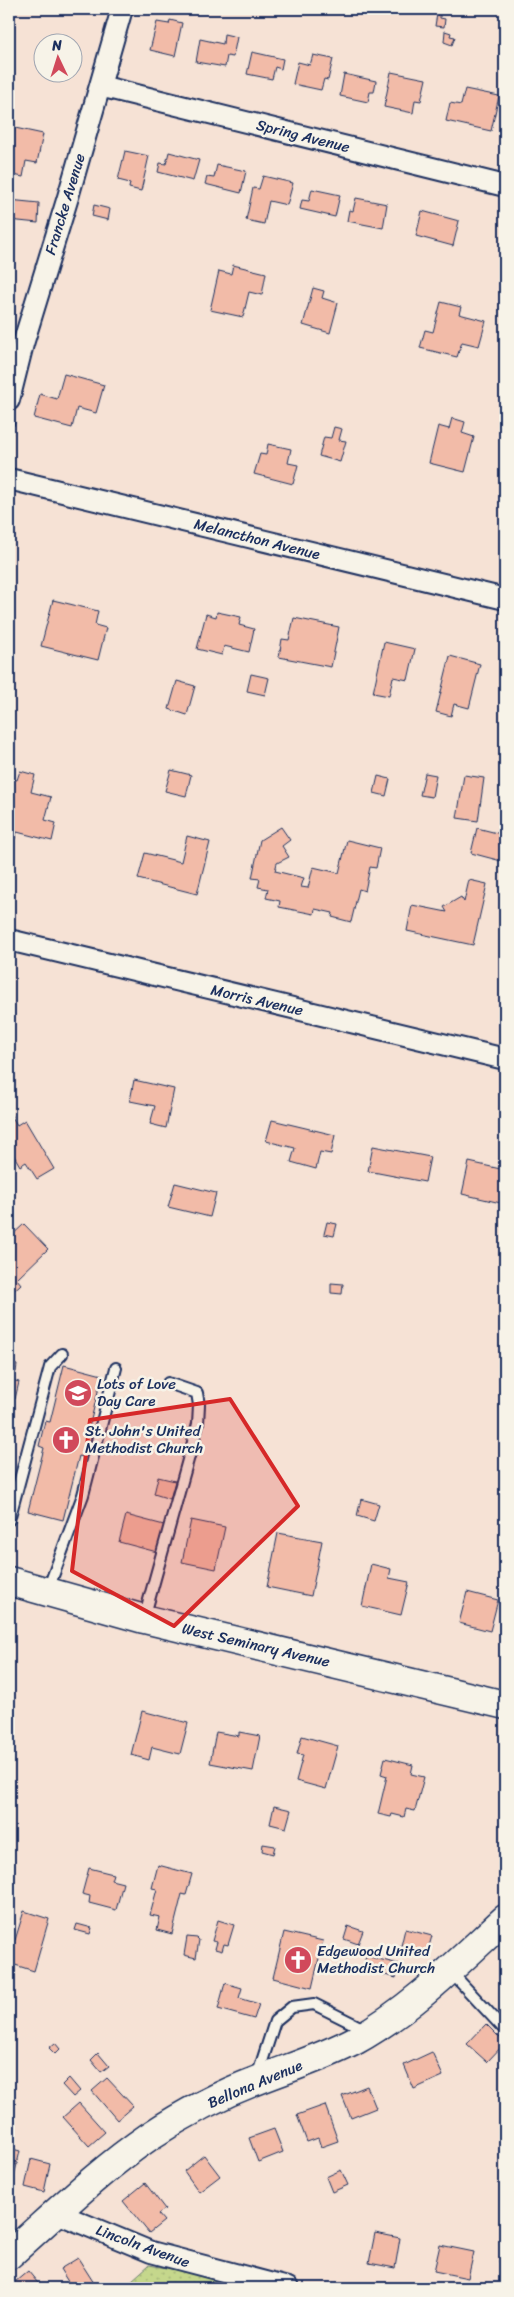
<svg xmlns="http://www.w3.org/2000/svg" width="514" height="2297" font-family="Sriracha,sans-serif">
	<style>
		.grass { fill: url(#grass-dots); stroke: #708375 }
		.building { fill: #f2bba8; stroke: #1b2f5e }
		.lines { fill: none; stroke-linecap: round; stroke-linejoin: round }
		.lane-casing { stroke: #1b2f5e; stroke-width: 14 }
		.street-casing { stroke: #1b2f5e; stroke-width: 24 }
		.secondary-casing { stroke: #1b2f5e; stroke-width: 31 }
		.path { stroke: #1b2f5e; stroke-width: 3; stroke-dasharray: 4 4; stroke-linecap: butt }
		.lane { stroke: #f7f3e8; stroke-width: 10 }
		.street { stroke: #f7f3e8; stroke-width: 20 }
		.secondary { stroke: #f7f3e8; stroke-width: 28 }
		.marked { fill: #d62828; fill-opacity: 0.2; stroke: #d62828; stroke-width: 4; stroke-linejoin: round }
		.labels { text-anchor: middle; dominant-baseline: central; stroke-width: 5; stroke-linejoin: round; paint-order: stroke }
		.street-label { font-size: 15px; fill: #1b2f5e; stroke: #f7f3e8 }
		.poi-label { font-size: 15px; fill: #1b2f5e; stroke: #f7f3e8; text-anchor: start }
	</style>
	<defs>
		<pattern id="grass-dots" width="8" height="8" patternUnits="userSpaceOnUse" patternTransform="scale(1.25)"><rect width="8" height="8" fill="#c5d78c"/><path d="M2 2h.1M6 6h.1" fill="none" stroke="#a9b97b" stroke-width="1.8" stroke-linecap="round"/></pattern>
	</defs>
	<rect width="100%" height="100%" fill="#f6e2d5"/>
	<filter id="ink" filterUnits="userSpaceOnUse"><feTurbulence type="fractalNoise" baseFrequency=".02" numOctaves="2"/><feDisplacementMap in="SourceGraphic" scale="10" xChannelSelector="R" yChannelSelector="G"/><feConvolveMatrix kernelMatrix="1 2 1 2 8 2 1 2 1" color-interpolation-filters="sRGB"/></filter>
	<g filter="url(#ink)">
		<!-- grass -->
		<path class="grass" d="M149 2265 195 2273 255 2288H123Z"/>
		<!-- building -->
		<path class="building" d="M390 9H399L398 15 389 14Z
			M437 14 440 15V18L445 19 444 27 435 26Z
			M170 20 182 23 175 56 150 50 157 22 169 24Z
			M445 31 451 33 450 36 455 37 452 45 444 42Z
			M224 34 237 37 233 57 227 56 225 67 196 62 200 39 223 44Z
			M252 52 283 59 281 69 275 67 272 79 247 74Z
			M313 55 333 59 328 80 324 79 321 90 293 84 298 62 310 65Z
			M391 72 426 79 421 101 415 100 413 113 384 107Z
			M344 74 376 81 374 92H370L368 102 340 96Z
			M465 89 499 96 491 131 446 121 450 103 461 105Z
			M15 128 43 134 37 163 26 161 23 177 9 174V154Z
			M125 151 149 156 141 191 129 188 130 183 118 180Z
			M169 152 199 160 193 181 158 172 160 163 166 164Z
			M217 165 246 171 241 193 205 184 207 177 214 178Z
			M263 176 293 183 287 205 269 201 264 224 246 220 253 188 259 189Z
			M312 189 340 195 335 217 300 209 302 200 309 201Z
			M356 198 387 204 383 228 347 221 349 210 353 211Z
			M9 200 39 203 38 223 9 220Z
			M94 205 110 209 108 220 92 216Z
			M422 211 459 221 453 246 416 236Z
			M233 265 266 273 262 295 249 292 243 317 210 310 219 271 231 274Z
			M313 288 324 291 322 298 338 303 330 333 303 325Z
			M441 302 461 307 459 314 486 321 479 346 462 342 457 357 420 348 425 330 433 332Z
			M64 374 104 385 96 413 77 408 72 428 34 418 40 394 57 399Z
			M452 418 465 422 462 433 474 437 465 472 429 463 438 426 449 429Z
			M334 427 342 429 339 440 346 441 340 462 319 456 324 437 331 438Z
			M268 444 291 449 288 463 298 465 293 484 254 474 260 454 266 455Z
			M53 600 98 611 95 625 106 628 98 660 41 646Z
			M217 612 241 617 239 625 254 629 249 652 224 646 222 655 197 649 206 614 216 617Z
			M294 618 339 627 331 667 279 657 282 639 289 640Z
			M384 642 415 649 408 680 393 677 389 696 373 693Z
			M450 656 480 664 469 708 454 704 451 716 436 712Z
			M251 674 269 678 265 695 247 691Z
			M177 681 195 686 187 715 169 709Z
			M171 770 191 775 186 796 165 791Z
			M20 771 35 775 31 792 51 797 45 820 56 823 52 841 17 832 15 839 9 837V778L17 780Z
			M425 773 436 775 432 797 420 795Z
			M464 775 484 778 478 821 457 818Z
			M378 776 390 779 386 796 374 793Z
			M281 827 290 840 282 846 289 857 277 863 275 871 304 878 301 887 308 888 313 867 339 873 347 840 380 848 376 868 370 867 365 891 359 889 351 922 332 917 333 913 315 909 314 914 279 907 280 901 266 898 268 889 258 887 260 879 252 878 260 840Z
			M477 828 505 835V862L471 853Z
			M187 836 210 842 197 894 138 879 145 853 181 862Z
			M469 880 487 884 473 945 407 931 412 905 447 912 444 907 461 897 464 902Z
			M134 1080 174 1089 166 1128 150 1124 155 1106 130 1101Z
			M9 1112 17 1125 25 1120 54 1169 37 1179 26 1162 20 1166 13 1154 9 1156Z
			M272 1120 335 1135 331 1154 320 1152 316 1169 291 1162 295 1148 266 1141Z
			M373 1146 430 1157 425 1182 368 1171Z
			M469 1162 505 1170V1204L462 1194Z
			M175 1183 216 1193 210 1217 168 1207Z
			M327 1222 337 1224 334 1236 324 1234Z
			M24 1224 48 1249 17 1279 21 1284 9 1295V1238Z
			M331 1283 343 1284 342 1294 331 1293Z
			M9 1363 17 1365 16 1372 9 1371Z
			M64 1365 102 1375 88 1432 93 1434 87 1458 79 1456 63 1520 28 1511 44 1448 39 1446 45 1421 50 1422Z
			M9 1372 14 1374 12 1380 19 1382 15 1399 9 1397Z
			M158 1477 175 1481 170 1499 154 1494Z
			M361 1499 379 1504 374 1521 357 1516Z
			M126 1515 164 1525 157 1552 119 1542Z
			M191 1520 225 1527 216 1569 182 1562Z
			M278 1533 322 1541 311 1596 267 1587Z
			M371 1564 391 1569 389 1578 409 1582 401 1615 362 1606Z
			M467 1592 498 1600 490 1631 459 1623Z
			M142 1711 188 1723 180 1754 152 1747 149 1760 131 1755Z
			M216 1732 239 1736V1732L260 1736 253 1771 210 1763Z
			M302 1736 338 1746 326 1789 296 1781 303 1755 297 1754Z
			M385 1758 413 1765 411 1774 424 1777 415 1811 406 1809 404 1817 392 1814 391 1817 378 1814 387 1776 381 1774Z
			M274 1806 291 1810 286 1828 270 1824Z
			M263 1844 275 1846 273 1854 262 1851Z
			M158 1865 192 1874 186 1895 182 1894 172 1934 157 1930 160 1917 150 1915 157 1889 152 1888Z
			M89 1868 113 1874 111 1880 123 1883 116 1910 89 1903 90 1896 82 1894Z
			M24 1911 49 1919 34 1971 9 1963V1938L15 1940Z
			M218 1920 234 1925 228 1945 224 1944 222 1951 215 1949 217 1942 212 1941Z
			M77 1924 92 1928 90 1934 75 1930Z
			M348 1926 363 1931 358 1944 344 1939Z
			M405 1929 432 1936 427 1953 401 1946Z
			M284 1932 323 1941 312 1988 273 1978Z
			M187 1937 197 1938 199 1940 196 1958 184 1955Z
			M366 1956 399 1964 396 1978 363 1969Z
			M225 1983 242 1988 239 1998 259 2004 254 2019 218 2009Z
			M486 2024 505 2043 487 2062 467 2044Z
			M55 2043 60 2049 55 2054 49 2048Z
			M432 2052 443 2076 414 2089 404 2065Z
			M98 2053 109 2066 101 2072 91 2060Z
			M69 2078 80 2091 73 2097 62 2085Z
			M107 2078 133 2106 117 2120 92 2091Z
			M367 2086 376 2108 351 2118 342 2096Z
			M79 2103 105 2132 89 2146 63 2117Z
			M325 2105 338 2141 321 2147 318 2138 307 2142 297 2115Z
			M274 2129 283 2152 258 2162 249 2138Z
			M9 2148 20 2151 12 2185 9 2184Z
			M204 2155 220 2176 199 2192 184 2171Z
			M31 2159 50 2164 44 2192 25 2187Z
			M341 2170 348 2185 332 2192 326 2177Z
			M145 2183 165 2209 158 2214 164 2221 149 2233 123 2201Z
			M375 2233 400 2238 395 2268 369 2263Z
			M504 2238H505V2263L499 2262Z
			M440 2245 474 2252 468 2278 434 2271Z
			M78 2258 94 2283 86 2288H72L60 2269Z
			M28 2271 42 2288H9V2287Z"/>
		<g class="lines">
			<defs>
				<path id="lane" d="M9 1520 50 1367 62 1354
					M47 1592 83 1495 116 1368
					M144 1618 198 1424 199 1405 197 1393 168 1383
					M450 1971 505 2030
					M257 2077 275 2021 292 2007 314 2004 366 2030"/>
				<path id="street" d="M100 86 505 186
					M9 400 23 344 68 197 122 9
					M9 479 505 599
					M9 940 505 1059
					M57 2213 151 2252 288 2288"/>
				<path id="secondary" d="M9 1581 144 1619 505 1705
					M9 2255C55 2214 100 2170 150 2136 183 2114 221 2094 258 2080 291 2067 324 2057 356 2040 412 2009 458 1962 505 1919"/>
			</defs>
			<!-- lane casing -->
			<use href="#lane" class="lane-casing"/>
			<!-- street casing -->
			<use href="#street" class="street-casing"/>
			<!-- secondary casing -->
			<use href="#secondary" class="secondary-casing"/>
			<!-- path -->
			<path class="path" d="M9 441 15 418"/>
			<!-- lane -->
			<use href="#lane" class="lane"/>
			<!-- street -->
			<use href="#street" class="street"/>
			<!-- secondary -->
			<use href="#secondary" class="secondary"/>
		</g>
	</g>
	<!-- marked area -->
	<path class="marked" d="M230 1399 298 1506 174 1626 72 1571 90 1420Z"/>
	<!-- icons -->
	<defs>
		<symbol id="school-disc" viewBox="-11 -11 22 22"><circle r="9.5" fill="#d1495b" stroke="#f7f3e8"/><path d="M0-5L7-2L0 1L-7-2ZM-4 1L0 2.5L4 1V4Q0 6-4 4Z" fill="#fff"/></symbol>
		<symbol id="church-disc" viewBox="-11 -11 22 22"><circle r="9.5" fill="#d1495b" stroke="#f7f3e8"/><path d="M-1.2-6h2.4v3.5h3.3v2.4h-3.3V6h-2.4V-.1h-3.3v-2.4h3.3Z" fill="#fff"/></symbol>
	</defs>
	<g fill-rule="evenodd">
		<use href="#school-disc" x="62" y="1377" width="32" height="32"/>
		<use href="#church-disc" x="50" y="1424" width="32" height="32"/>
		<use href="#church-disc" x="282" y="1944" width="32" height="32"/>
	</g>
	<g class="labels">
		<!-- street labels -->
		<g class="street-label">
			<text transform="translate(303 136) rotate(14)">Spring Avenue</text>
			<text transform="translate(65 204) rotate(-73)">Francke Avenue</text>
			<text transform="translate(257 539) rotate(14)">Melancthon Avenue</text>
			<text transform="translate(257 1000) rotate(13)">Morris Avenue</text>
			<text transform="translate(256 1645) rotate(13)">West Seminary Avenue</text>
			<text transform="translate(255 2084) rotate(-23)">Bellona Avenue</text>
			<text transform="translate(143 2246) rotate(20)">Lincoln Avenue</text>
		</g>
		<!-- poi labels -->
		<g class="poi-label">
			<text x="97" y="1384">Lots of Love<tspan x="97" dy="17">Day Care</tspan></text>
			<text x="85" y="1431">St. John's United<tspan x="85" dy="17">Methodist Church</tspan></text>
			<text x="317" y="1951">Edgewood United<tspan x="317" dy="17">Methodist Church</tspan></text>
		</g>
	</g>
	<!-- margin -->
	<rect width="514" height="2297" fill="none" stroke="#f7f3e8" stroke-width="30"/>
	<rect x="15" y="15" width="484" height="2267" fill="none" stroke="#1b2f5e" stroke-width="2" filter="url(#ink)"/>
	<!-- north arrow -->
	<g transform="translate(58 58) rotate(356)"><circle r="24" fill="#f7f3e8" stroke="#9fa5b1"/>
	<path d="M0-4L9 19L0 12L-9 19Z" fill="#d1495b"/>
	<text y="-8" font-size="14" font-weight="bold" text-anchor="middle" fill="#1b2f5e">N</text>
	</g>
</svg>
